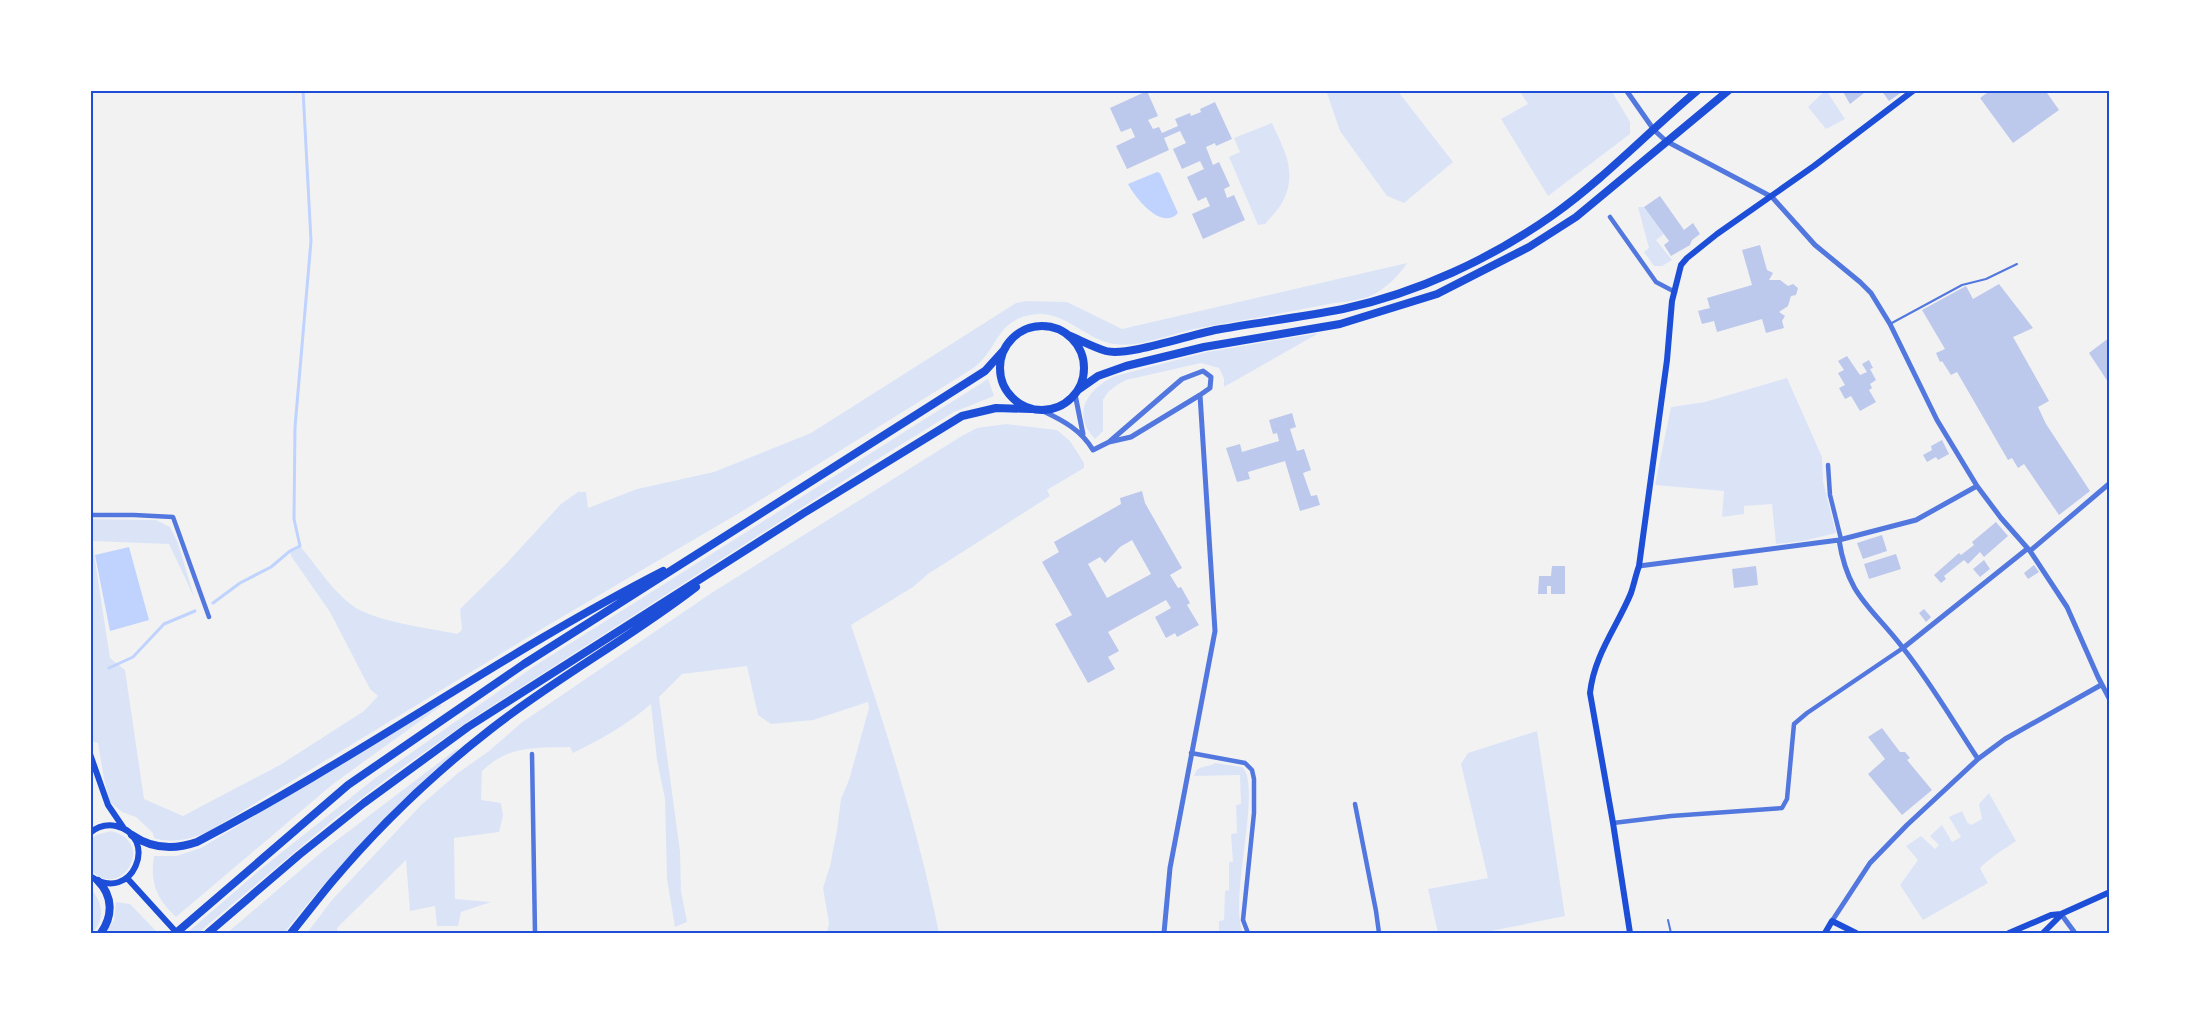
<svg xmlns="http://www.w3.org/2000/svg" width="2200" height="1023" font-family="'Public Sans',sans-serif">
	<style>
		.green { fill: #dbe4f7 }
		.water { fill: #bfd3fe }
		.lines { fill: none; stroke-linecap: round; stroke-linejoin: round }
		.stream { stroke: #bfd3fe; stroke-width: 3 }
		.building { fill: #bdc9ec; fill-rule: evenodd }
		.service { stroke: #5277de; stroke-width: 2 }
		.minor { stroke: #5277de; stroke-width: 4.5 }
		.tertiary { stroke: #5277de; stroke-width: 5 }
		.secondary { stroke: #1d4ed8; stroke-width: 6 }
		.trunk { stroke: #1d4ed8; stroke-width: 8 }
		.neatline { fill: none; stroke: #1d4ed8; stroke-width: 2 }
	</style>
	<rect width="100%" height="100%" fill="#f2f2f2"/>
	<!-- green -->
	<path class="green" d="M1326 90H1397L1453 162 1404 203 1387 196 1340 131Z
		M1519 90H1611L1630 122V134L1548 196 1501 119 1528 104Z
		M1826 90 1845 119 1826 129 1808 107Z
		M1272 123C1284 150 1298 172 1283 201 1279 209 1271 217 1265 224L1258 225 1229 157 1240 152 1234 138Z
		M1638 207H1644L1664 234 1656 240 1672 260 1662 266H1654L1644 252 1649 248Z
		M1407 263C1399 276 1384 290 1370 296 1358 301 1342 302 1329 304 1286 313 1242 320 1199 328 1171 333 1142 348 1114 344 1083 339 1064 308 1030 315 995 322 998 351 972 369L741 512 550 624 208 832C190 839 172 844 154 838L153 833 136 817 122 812 110 802 104 779 98 743 90 741V519L156 520 170 527 178 543 194 597 169 544 92 541 110 658 125 670 144 799 183 816 280 765 364 711 378 696 370 689 330 612 291 556 290 551 300 546C317 566 332 591 353 606 376 622 429 628 457 634L462 630 460 609 506 564 561 504 578 492H586L588 508 637 489 714 472 811 433 1016 303 1026 301 1067 302 1122 329Z
		M1319 333 1224 387V378L1219 368 1201 363 1126 380 1117 385 1108 392 1103 400V431L1095 439C1070 413 1089 388 1115 376L1207 352Z
		M1787 378 1822 457 1823 481 1836 533 1803 541 1776 544 1772 504 1744 506V514L1722 517 1724 491 1655 485 1671 407 1705 402Z
		M988 379 994 396 954 412 881 457 473 718 393 774 334 819 198 933 188 932 262 868 374 779 536 665Z
		M1006 424 1057 430 1070 441 1084 463V468L1047 490 1050 496 928 574 913 587 851 625C885 726 918 828 939 933H827L829 923 823 888 830 866 837 830 841 799 849 780 869 708 868 702 813 720 771 724 758 715 747 666 682 674 659 697 680 851 681 891 687 922 675 927 667 879 665 799 657 760 651 704C627 725 601 739 573 753L570 747C535 748 509 745 482 771L481 800 501 803 503 816 499 832 454 838 455 899 491 902 461 912 458 926H437L435 906 410 911 406 860 337 928 338 933H307L332 900 421 805 458 773 489 751 521 723 710 594 960 437 977 428Z
		M440 703 441 706 333 784 176 917C156 898 150 883 154 856H176L201 848Z
		M1537 731 1565 916 1481 933H1438L1428 889 1488 878 1461 764 1468 753Z
		M458 748 457 752C394 806 336 867 284 933H227L324 850Z
		M1215 763 1242 767C1263 786 1228 899 1243 933H1219V921L1224 920 1225 891 1229 890V862H1233L1231 834 1237 833 1236 805 1241 804 1240 775 1194 776C1198 763 1207 769 1215 763Z
		M1989 793 2016 841C2003 850 1991 857 1980 868L1988 883 1923 920 1900 885 1918 860 1906 846 1921 836 1935 849 1939 845 1930 836 1942 825 1952 842 1961 837 1949 817 1962 811 1967 822 1971 825 1982 819 1979 804Z
		M111 831C158 842 120 903 90 869V841L96 835Z
		M90 888C103 902 106 919 92 933H90Z
		M116 902 130 904 158 933H105L114 920Z"/>
	<!-- water -->
	<path class="water" d="M1157 172 1160 173 1178 213C1162 231 1136 199 1128 184Z
		M129 547 149 620 110 631 95 555Z"/>
	<g class="lines">
		<!-- stream -->
		<path class="stream" d="M213 603 240 583 271 567 290 551 300 546 294 519 295 427 311 241 303 90
			M109 668 133 657 164 624 195 611"/>
	</g>
	<!-- building -->
	<path class="building" d="M1842 90H1868L1850 104Z
		M1881 90H1905L1889 101Z
		M1991 90H2045L2059 110 2013 143 1980 98Z
		M1147 91 1158 116 1148 120 1153 129 1159 127 1162 133 1178 126 1175 119 1190 113 1191 116 1201 112 1200 109 1215 102 1232 139 1216 146 1215 143 1206 147 1213 165 1219 162 1230 186 1224 189 1227 198 1234 195 1245 220 1203 239 1192 214 1210 206 1206 197 1198 201 1187 177 1204 169 1200 161 1182 169 1173 149 1186 143 1180 131 1164 138 1169 150 1127 169 1116 146 1135 137 1131 128 1121 132 1110 108Z
		M1660 196 1684 230 1693 223 1700 234 1692 240 1690 245 1671 256 1664 245 1669 241 1644 207Z
		M1760 245 1767 270 1773 273 1769 280H1780L1788 286 1793 284 1798 288 1796 295 1791 296 1788 306 1779 312 1785 316 1782 321 1784 328 1766 333 1762 319 1717 332 1714 321 1702 324 1698 311 1710 308 1707 298 1752 285 1742 250Z
		M1999 284 2033 328 2013 337 2049 401 2038 407 2046 424 2090 491 2059 515 2024 464 2018 468 2012 458 2008 460 1957 372 1951 375 1942 361 1940 362 1936 353 1945 349 1922 310 1966 286 1973 299Z
		M2110 337V385L2089 353Z
		M1847 356 1860 375 1867 372 1862 364 1869 360 1873 368 1870 369 1876 380 1870 384 1872 388 1869 390 1876 402 1860 411 1851 396 1845 399 1839 388 1845 385 1838 373 1844 370 1838 361Z
		M1292 413 1296 427 1290 429 1297 451 1304 449 1311 470 1303 473 1311 496 1317 495 1320 505 1300 511 1285 461 1248 472 1250 479 1237 482 1226 448 1240 444 1242 452 1279 441 1277 433 1273 434 1269 420Z
		M1942 440 1949 454 1938 460 1936 457 1927 462 1923 455 1932 450 1931 446Z
		M1142 491 1145 503 1182 568 1170 575 1178 588 1181 587 1190 603 1187 605 1199 625 1177 637 1175 633 1166 638 1155 617 1171 608 1166 600 1108 632 1119 651 1108 657 1115 669 1088 683 1055 624 1072 615 1042 562 1059 552 1054 542 1121 504 1120 498ZM1132 540 1151 574 1107 598 1088 564 1100 557 1105 563 1120 547Z
		M1996 522 2008 536 1984 557 1980 552 1968 564 1964 560 1944 576 1946 579 1941 583 1934 575 1959 553 1961 555 1974 545 1972 542Z
		M1882 535 1887 551 1863 559 1857 543Z
		M1896 554 1901 569 1869 579 1864 564Z
		M1984 560 1990 569 1980 577 1973 569Z
		M2034 565 2039 572 2028 579 2024 573Z
		M1552 566H1565V594H1551V586H1547V594H1538L1539 576H1551Z
		M1756 566 1758 585 1734 588 1732 569Z
		M1924 609 1931 617 1926 622 1919 613Z
		M1882 728 1900 752H1905L1910 758 1907 760 1932 790 1902 815 1868 774 1885 759 1868 737Z"/>
	<g class="lines">
		<!-- service -->
		<path class="service" d="M1890 324 1962 285 1986 279 2017 264
			M1668 920 1671 933"/>
		<!-- minor -->
		<path class="minor" d="M1610 217 1656 282 1675 292
			M1828 465 1830 495 1841 539
			M90 515H134L173 517 209 617
			M1191 753 1245 763 1252 770 1254 779V813L1243 920 1248 933
			M532 754 535 933
			M1355 804 1376 911 1379 933
			M1613 823 1671 816 1782 808 1787 799 1794 724 1807 713 1903 648"/>
		<!-- tertiary -->
		<path class="tertiary" d="M1626 90 1654 130 1666 141 1772 197 1815 245 1860 282 1871 293 1890 324 1937 420 1977 486 2001 518 2030 551 2067 607 2098 677 2110 700
			M1075 394 1083 434
			M1043 411C1064 421 1081 430 1093 450L1109 442 1131 437 1200 395
			M1109 442 1175 385 1182 379 1203 371 1211 377 1210 388 1200 395 1215 631 1170 868 1164 933
			M1839 540C1848 597 1871 606 1903 648 1931 683 1954 723 1978 759
			M2030 551 2110 483
			M1639 566 1839 540 1916 520 1977 486
			M1903 648 2027 549
			M2061 914 2075 933
			M1832 921 1870 863 1907 825 1978 759 2005 739 2101 685"/>
		<!-- secondary -->
		<path class="secondary" d="M90 754 108 805 123 827
			M90 833C97 827 106 824 116 826 160 836 133 906 90 876
			M127 878 177 933
			M1630 933 1613 823 1590 693C1594 655 1617 627 1631 593 1634 584 1636 574 1639 566L1667 360 1672 301 1681 265 1687 258 1717 234 1814 166 1914 90
			M1825 933 1832 921 1856 933
			M2009 933 2051 915 2061 914 2110 892
			M2043 933 2061 915"/>
		<!-- trunk -->
		<path class="trunk" d="M1000 368a42 42 0 1 1 84 0a42 42 0 1 1-84 0Z
			M1068 335C1080 340 1093 347 1106 351 1128 357 1194 333 1221 329 1262 322 1302 317 1343 309 1417 293 1491 259 1553 215 1605 178 1649 131 1698 90
			M1078 390 1098 376 1126 366 1204 347 1340 324 1437 294 1529 247 1576 217 1729 90
			M132 835C152 849 174 850 197 842 356 759 503 653 663 571
			M98 881C113 896 113 916 101 933
			M176 933 348 785 524 664 985 371 1004 350
			M208 933 299 855 364 803 468 727 804 513 962 416 996 408 1031 409
			M291 933C304 917 317 900 331 883 378 827 432 775 491 729 556 678 630 638 696 587"/>
	</g>
	<!-- border -->
	<rect width="2200" height="1023" fill="none" stroke="#ffffff" stroke-width="183"/>
	<rect x="92" y="92" width="2016" height="840" class="neatline"/>
</svg>
